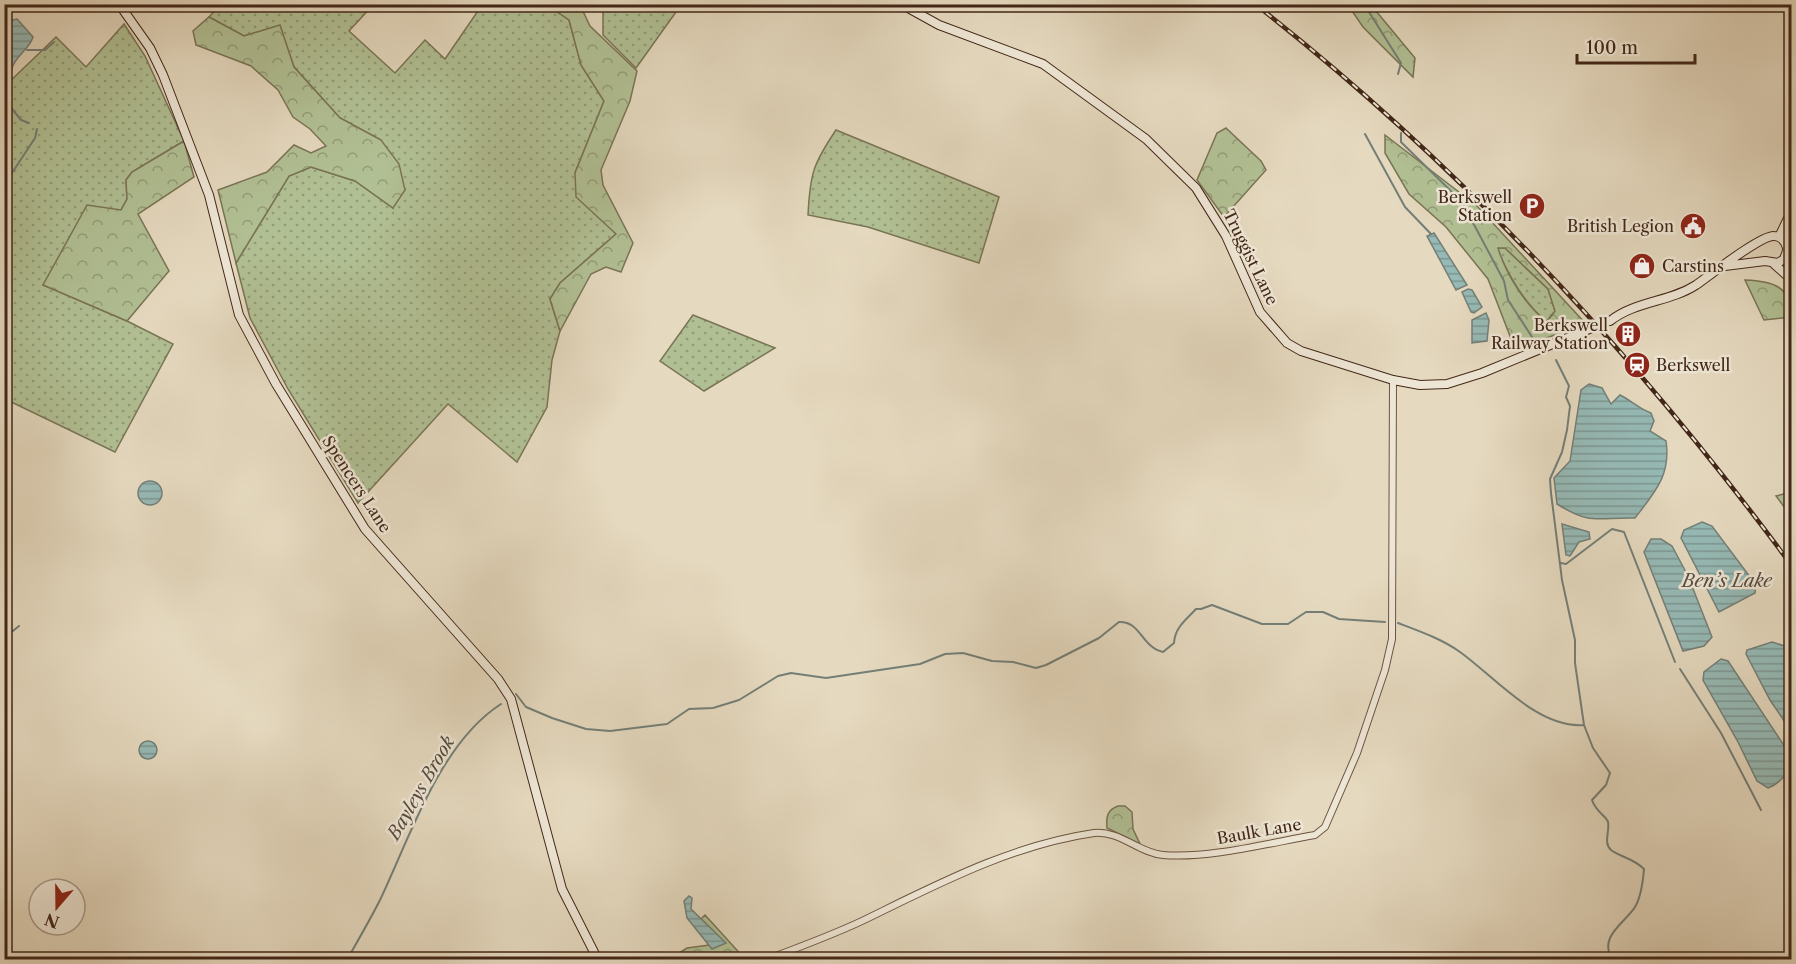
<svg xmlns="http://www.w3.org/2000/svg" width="1796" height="964" font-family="'Libre Caslon Text',serif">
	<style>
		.grass { fill: url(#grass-dots); stroke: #7a7456; stroke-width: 1.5 }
		.forest { fill: url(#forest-crowns); stroke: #7a7456; stroke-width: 1.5; fill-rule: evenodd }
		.water { fill: url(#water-rules); stroke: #747f77; stroke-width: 1.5 }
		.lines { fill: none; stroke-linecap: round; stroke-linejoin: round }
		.stream { stroke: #747f77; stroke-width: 2 }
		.secondary-tunnel { stroke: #c4b59e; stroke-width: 8; stroke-dasharray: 8 4; stroke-linecap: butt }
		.street-casing { stroke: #6b5442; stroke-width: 8 }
		.secondary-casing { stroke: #422718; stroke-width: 10 }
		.street { stroke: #eee6d5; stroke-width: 6 }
		.secondary { stroke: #eee6d5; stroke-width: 8 }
		.rail-casing { stroke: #422718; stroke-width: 4.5 }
		.rail { stroke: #eee6d5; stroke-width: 2; stroke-dasharray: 7; stroke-linecap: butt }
		.labels { text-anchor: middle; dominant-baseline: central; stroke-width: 5; stroke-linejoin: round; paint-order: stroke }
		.poi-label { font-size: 16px; fill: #422718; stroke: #eee6d5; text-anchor: end }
		.street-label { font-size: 16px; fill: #422718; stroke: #eee6d5 }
		.water-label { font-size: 18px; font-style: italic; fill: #574c40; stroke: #eee6d5 }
	</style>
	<defs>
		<pattern id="grass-dots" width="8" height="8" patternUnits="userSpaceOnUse" patternTransform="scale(1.5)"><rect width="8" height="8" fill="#b1c094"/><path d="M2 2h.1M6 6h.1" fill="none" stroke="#929c78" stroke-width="1.8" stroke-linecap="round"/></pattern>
		<pattern id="forest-crowns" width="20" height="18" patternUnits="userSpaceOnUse" patternTransform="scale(1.5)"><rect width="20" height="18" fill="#b1c094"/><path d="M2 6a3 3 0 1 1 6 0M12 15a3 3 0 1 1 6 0" fill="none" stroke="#929c78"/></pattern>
		<pattern id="water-rules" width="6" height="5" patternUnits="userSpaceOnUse" patternTransform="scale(1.5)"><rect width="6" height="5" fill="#96bab6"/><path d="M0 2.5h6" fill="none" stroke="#7c9793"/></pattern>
	</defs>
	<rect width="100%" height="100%" fill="#e5d9bf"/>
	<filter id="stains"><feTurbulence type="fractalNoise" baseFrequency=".00333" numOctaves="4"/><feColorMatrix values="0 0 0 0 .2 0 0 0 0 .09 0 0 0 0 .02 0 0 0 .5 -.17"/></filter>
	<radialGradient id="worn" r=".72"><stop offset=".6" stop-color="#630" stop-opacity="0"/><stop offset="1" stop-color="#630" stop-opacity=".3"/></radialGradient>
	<!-- grass -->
	<path class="grass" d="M603 4 681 5 636 68 603 35Z
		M220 5H373L349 31 395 73 425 40 445 59 482 5H547L569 20 581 65 604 101 575 173 616 234 560 283 550 299 560 331 552 360 547 407 517 462 448 404 358 503 288 389 250 318 236 263 289 176 311 167 355 181 393 208 381 140 340 118 294 67 279 26 244 36 209 17Z
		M124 24 145 56 184 141 132 172 126 180 127 199 121 210 43 285 127 321 173 344 115 452 5 399 4 87 56 37 86 67Z
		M836 130 999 197 979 263 868 227 808 215C810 174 813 164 836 130Z
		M1497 248H1505L1548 289 1555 311 1546 322C1524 302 1508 275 1497 248Z
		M693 315 775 348 704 391 660 361Z"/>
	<!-- forest -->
	<path class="forest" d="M547 5H580L590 26 637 71 630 101 601 170 603 185 633 243 621 272 606 267 591 274 560 331 550 299 560 283 616 234 576 197 575 173 604 101 581 65 569 20Z
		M1348 5H1371L1415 58 1413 77 1363 27Z
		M209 17 244 36 280 25 294 67 340 118 381 140 399 164 405 190 393 208 355 181 311 167 289 176 236 263 218 190 267 172 294 145 311 153 326 146 310 129 293 117 278 90 251 66 196 45 193 31Z
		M1226 128 1261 161 1266 170 1224 217 1197 180 1217 133Z
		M1385 135 1477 206 1586 324 1515 349 1488 279 1446 227 1409 194 1385 153ZM1498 248H1505L1548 289 1555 311 1547 322C1525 305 1506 274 1498 248Z
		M184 141 194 177 138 214 169 271 127 321 43 285 87 205 121 210 127 199 126 180 132 172Z
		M1745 280C1772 281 1792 286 1791 317L1764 320Z
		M1791 492H1792L1791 516 1776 496Z
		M1118 806H1125L1132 812 1133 829 1140 844 1107 828C1106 817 1107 810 1118 806Z
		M705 915 745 959 668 960 687 948 725 943 701 919Z"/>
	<!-- water -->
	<path class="water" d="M17 19 33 37C29 50 16 55 12 68L5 73V29L8 21Z
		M1434 233 1467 285 1456 290 1427 236Z
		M1468 289 1472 290 1482 307 1474 313 1471 312 1462 292Z
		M1486 313 1489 320 1487 341 1472 343V320Z
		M1589 384 1602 388 1611 404 1620 395C1632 401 1639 409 1651 413L1654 421 1650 431 1666 441C1671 475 1655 492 1635 518 1598 517 1592 526 1557 504L1554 478 1570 461 1581 390Z
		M138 493a12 12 0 1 1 24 0a12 12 0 1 1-24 0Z
		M1702 522 1712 526 1756 585 1755 593 1719 612 1681 538 1684 530Z
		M1562 524 1589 532 1590 539 1579 542 1570 556 1566 555Z
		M1651 539H1661L1672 546 1688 576 1712 637 1704 646 1683 651 1644 552Z
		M1772 642 1791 648V731L1770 700 1746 654 1747 650Z
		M1721 659 1728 661 1791 756C1792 770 1781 783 1768 788L1757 781 1738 742 1703 680 1704 672Z
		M139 750a9 9 0 1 1 18 0a9 9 0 1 1-18 0Z
		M689 896 692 898 691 909 726 943 712 949 687 918 684 901Z"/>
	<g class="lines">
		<!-- stream -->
		<path class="stream" d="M1364 4 1401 63 1398 74
			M27 50H45L54 42
			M4 99 21 120 29 123
			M1401 133V142L1462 202 1504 281 1508 300 1534 340
			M1365 134 1405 207 1431 234
			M4 185 35 138 37 129
			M1556 360 1569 386 1566 397 1570 406 1567 430 1562 452 1550 479 1551 493 1562 580 1575 640V663L1584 725 1593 748 1610 773 1606 785 1592 800C1596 812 1607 817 1608 822 1610 831 1603 843 1611 850 1620 857 1633 858 1644 869 1643 881 1641 897 1635 907 1625 923 1597 937 1613 960
			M1561 563 1566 564 1612 529 1624 532 1675 662
			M1398 623C1419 631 1442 639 1460 652 1495 677 1538 729 1584 725
			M4 632 8 635 19 626
			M1680 669 1721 733 1761 810
			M516 694 526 707 552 718 586 729 610 731 667 724 689 709 713 708 739 700 778 676 791 673 826 678 920 664 945 654 963 653 992 661 1013 662 1036 668 1046 665 1099 638 1119 622C1141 621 1141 647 1163 652L1174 643C1175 627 1186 620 1196 609H1201L1212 605 1262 624H1288L1306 612H1323L1339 619 1385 622
			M347 960C358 940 370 920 380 900 410 837 440 743 501 704"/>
		<!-- secondary-tunnel -->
		<path class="secondary-tunnel" d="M1594 327 1610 321"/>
		<defs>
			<path id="street" d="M765 960C797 948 830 936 862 921 936 885 1011 845 1094 833 1119 830 1139 853 1163 855 1208 859 1269 843 1315 835L1325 827 1357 753 1385 670 1392 639 1393 380"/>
			<path id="secondary" d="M119 4 150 48 163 75 209 195 239 315 276 384 365 529 498 679 511 699 562 889 598 960
				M901 4 939 25 1043 64 1146 139 1196 188 1226 236 1260 312 1287 343 1301 351 1393 380 1420 385 1447 384 1482 373 1594 327
				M1779 237 1792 210
				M1774 264 1792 280
				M1725 266 1765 261 1778 263 1784 259 1787 251
				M1610 321C1635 301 1670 302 1696 285 1709 276 1761 235 1774 236 1788 236 1788 255 1792 265"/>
		</defs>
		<!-- street casing -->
		<use href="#street" class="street-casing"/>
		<!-- secondary casing -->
		<use href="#secondary" class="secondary-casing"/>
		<!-- street -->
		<use href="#street" class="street"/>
		<!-- secondary -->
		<use href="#secondary" class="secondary"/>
		<defs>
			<path id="rail" d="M1255 4C1461 165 1637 356 1792 566"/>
		</defs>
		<!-- rail casing -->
		<use href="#rail" class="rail-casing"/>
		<!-- rail -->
		<use href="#rail" class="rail"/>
	</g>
	<!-- icons -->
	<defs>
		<symbol id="parking-disc" viewBox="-11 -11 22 22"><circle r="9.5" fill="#8f2418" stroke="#eee6d5"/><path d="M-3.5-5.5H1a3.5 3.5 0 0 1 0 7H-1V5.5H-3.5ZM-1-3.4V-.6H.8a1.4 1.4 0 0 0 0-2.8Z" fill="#fff"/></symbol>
		<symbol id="civic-disc" viewBox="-11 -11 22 22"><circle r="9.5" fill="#8f2418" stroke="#eee6d5"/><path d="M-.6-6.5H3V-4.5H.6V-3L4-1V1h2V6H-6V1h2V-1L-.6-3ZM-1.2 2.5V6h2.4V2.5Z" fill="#fff"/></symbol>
		<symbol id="shop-disc" viewBox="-11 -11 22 22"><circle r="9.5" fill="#8f2418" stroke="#eee6d5"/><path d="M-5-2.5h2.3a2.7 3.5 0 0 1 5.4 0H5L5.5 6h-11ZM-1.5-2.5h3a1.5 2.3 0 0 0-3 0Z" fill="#fff"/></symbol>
		<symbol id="building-disc" viewBox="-11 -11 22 22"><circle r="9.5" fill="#8f2418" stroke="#eee6d5"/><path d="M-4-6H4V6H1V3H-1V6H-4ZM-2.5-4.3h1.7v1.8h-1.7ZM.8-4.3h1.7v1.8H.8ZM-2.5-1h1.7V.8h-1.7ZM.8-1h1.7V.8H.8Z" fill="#fff"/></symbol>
		<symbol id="station-disc" viewBox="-11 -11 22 22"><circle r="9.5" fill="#8f2418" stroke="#eee6d5"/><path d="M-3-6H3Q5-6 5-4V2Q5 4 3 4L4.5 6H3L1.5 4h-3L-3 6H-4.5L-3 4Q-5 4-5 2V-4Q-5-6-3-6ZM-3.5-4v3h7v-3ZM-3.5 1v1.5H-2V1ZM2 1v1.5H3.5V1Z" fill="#fff"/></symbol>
	</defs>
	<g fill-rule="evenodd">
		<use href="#parking-disc" x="1517" y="191" width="30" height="30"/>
		<use href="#civic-disc" x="1678" y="211" width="30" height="30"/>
		<use href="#shop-disc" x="1627" y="251" width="30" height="30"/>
		<use href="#building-disc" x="1613" y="319" width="30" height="30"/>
		<use href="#station-disc" x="1622" y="350" width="30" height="30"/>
	</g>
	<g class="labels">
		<!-- poi labels -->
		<g class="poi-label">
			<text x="1512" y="197">Berkswell<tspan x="1512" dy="18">Station</tspan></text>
			<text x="1674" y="226">British Legion</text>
			<text x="1662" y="266" text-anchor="start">Carstins</text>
			<text x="1608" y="325">Berkswell<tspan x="1608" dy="18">Railway Station</tspan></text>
			<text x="1656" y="365" text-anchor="start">Berkswell</text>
		</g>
		<!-- street labels -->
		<g class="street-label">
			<text transform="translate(1251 257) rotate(64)">Truggist Lane</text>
			<text transform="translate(357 484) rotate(57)">Spencers Lane</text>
			<text transform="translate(1259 831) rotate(-10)">Baulk Lane</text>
		</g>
		<!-- water labels -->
		<g class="water-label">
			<text x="1727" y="581">Ben’s Lake</text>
			<text transform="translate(421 788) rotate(-60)">Bayleys Brook</text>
		</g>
	</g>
	<!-- margin -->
	<rect width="1796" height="964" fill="none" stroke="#e5d9bf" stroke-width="24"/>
	<rect x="6" y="6" width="1784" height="952" fill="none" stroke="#422718" stroke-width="3"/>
	<rect x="12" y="12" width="1772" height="940" fill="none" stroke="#422718" stroke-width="1.5"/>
	<!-- north arrow -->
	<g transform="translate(57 907) rotate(200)"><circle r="28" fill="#eee6d5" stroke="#a99a89" stroke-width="1.5"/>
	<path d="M0-4.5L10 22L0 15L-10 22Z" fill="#8f2418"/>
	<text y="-9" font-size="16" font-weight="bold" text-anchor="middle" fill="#422718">N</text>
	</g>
	<!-- scale -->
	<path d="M1577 54v9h118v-9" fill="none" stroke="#422718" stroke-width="3"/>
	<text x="1586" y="54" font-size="18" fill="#422718" stroke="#eee6d5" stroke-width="4.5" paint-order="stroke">100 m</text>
	<rect width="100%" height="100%" filter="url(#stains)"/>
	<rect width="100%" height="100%" fill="url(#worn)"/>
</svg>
